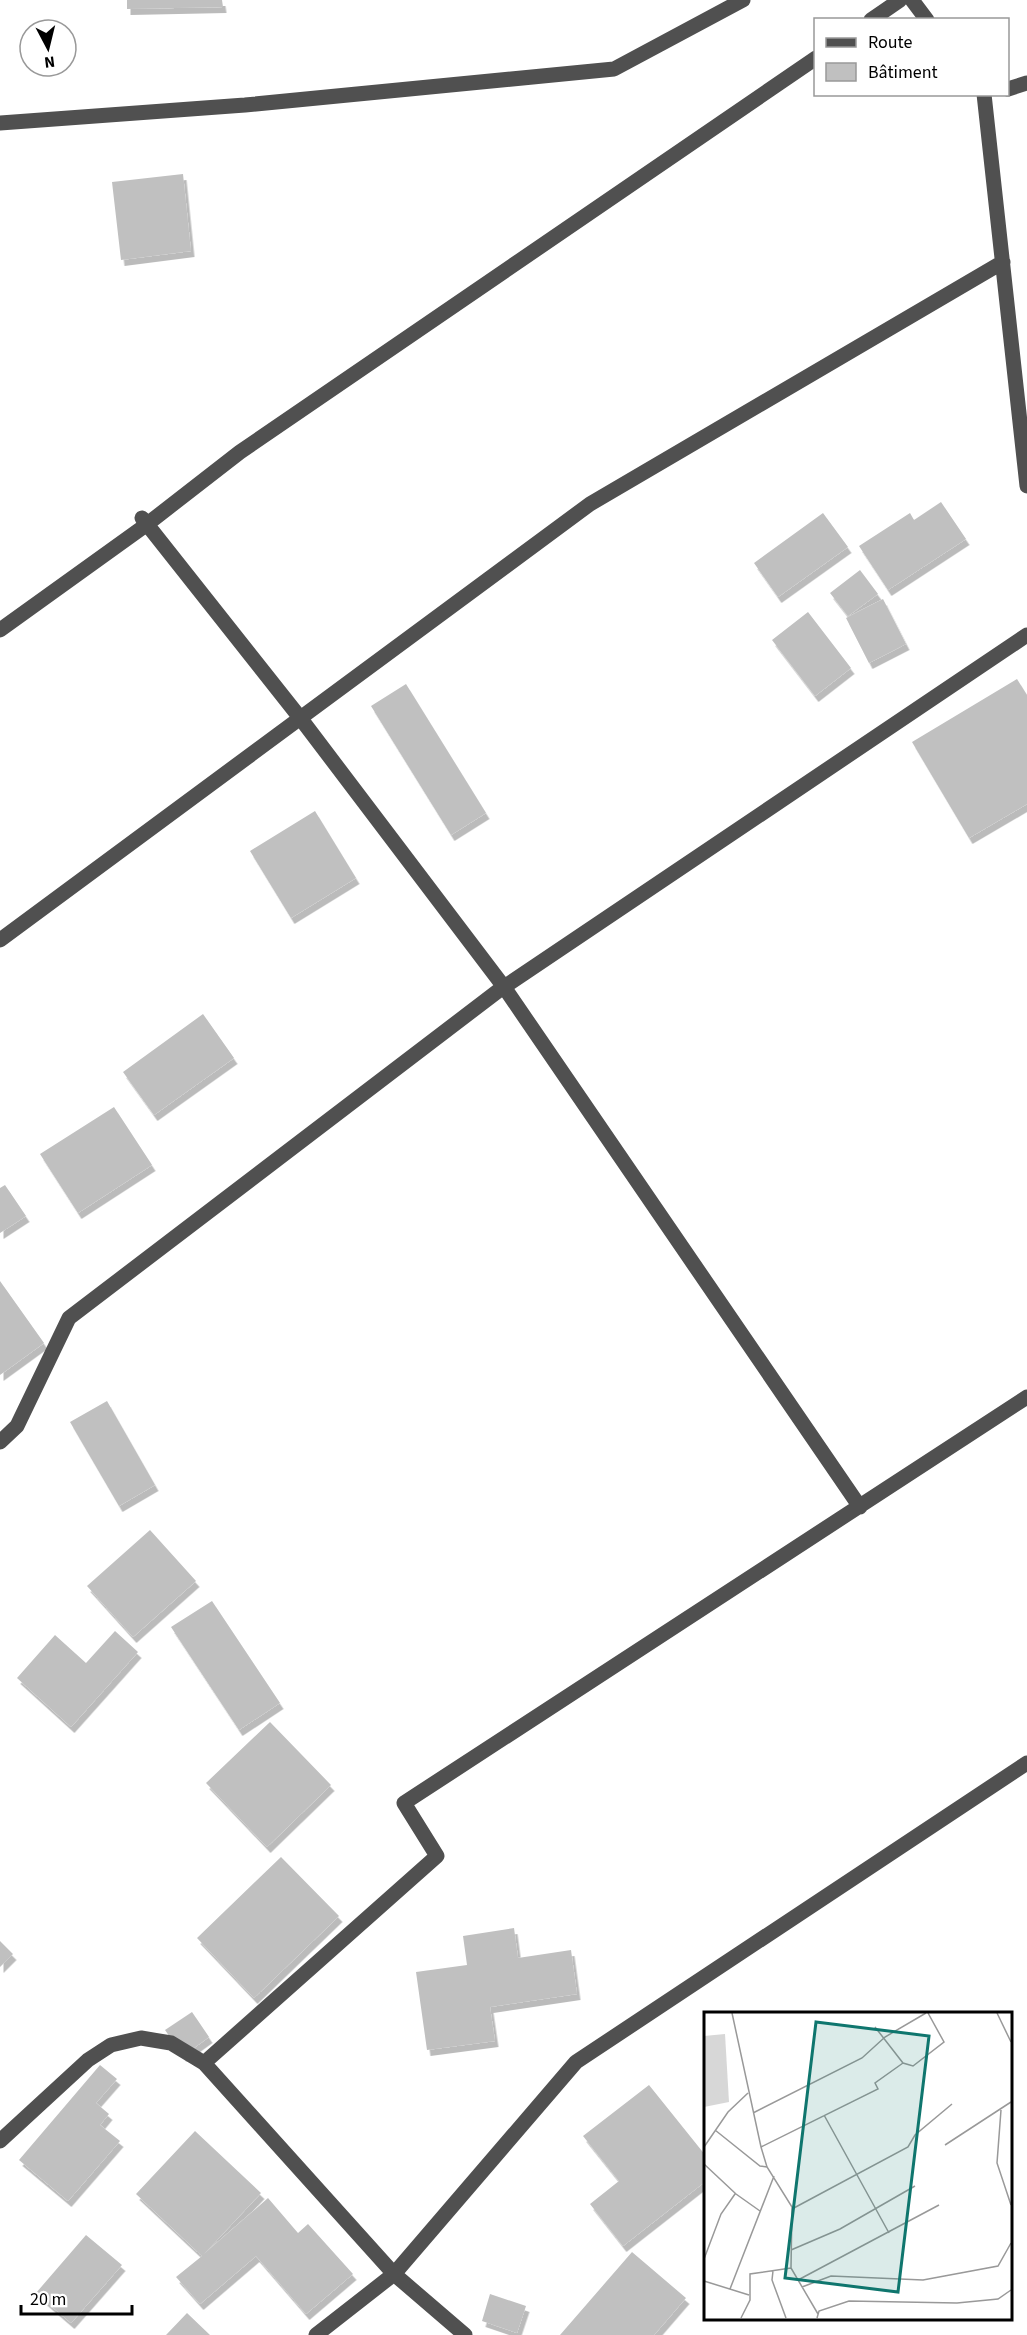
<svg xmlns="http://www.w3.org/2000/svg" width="1027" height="2335" font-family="'Source Sans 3',sans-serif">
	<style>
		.building { fill: #c0c0c0; filter: url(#shadow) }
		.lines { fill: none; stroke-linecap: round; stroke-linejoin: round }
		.minor { stroke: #505050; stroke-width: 15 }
		.inset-road { fill: none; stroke: #999; stroke-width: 1.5 }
		.view { fill: #0f766e; fill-opacity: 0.15; stroke: #0f766e; stroke-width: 3 }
		.inset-edge { fill: none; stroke: #000; stroke-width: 3 }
	</style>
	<defs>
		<filter id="shadow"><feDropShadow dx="3.5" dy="6" stdDeviation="0" flood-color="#0004"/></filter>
	</defs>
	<rect width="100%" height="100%" fill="#fff"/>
	<!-- building -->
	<path class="building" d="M127 0H222L223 7 127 9Z
		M183 174 191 251 121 260 112 182Z
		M941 502 966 539 888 590 859 546 910 513 914 520Z
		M823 513 848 547 778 597 754 563Z
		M860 570 878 594 848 616 830 593Z
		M883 599 906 644 869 663 846 618Z
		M808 612 851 668 815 696 772 640Z
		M1017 679 1027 695V804L969 838 912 742Z
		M406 684 486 813 451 835 371 706Z
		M315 811 356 878 291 918 250 851Z
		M203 1014 234 1058 154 1115 123 1072Z
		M114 1107 152 1165 78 1213 40 1154Z
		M5 1185 26 1216 0 1233V1188Z
		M0 1281 44 1343 0 1375Z
		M107 1401 155 1485 119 1506 70 1422Z
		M150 1530 196 1581 133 1637 87 1586Z
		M212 1601 280 1703 239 1730 171 1627Z
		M115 1631 138 1652 71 1727 17 1678 55 1635 86 1663Z
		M270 1722 331 1785 267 1847 206 1783Z
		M281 1857 339 1916 254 1998 197 1938Z
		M514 1928 518 1958 571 1950 577 1994 490 2007 495 2041 427 2050 416 1972 467 1965 463 1936Z
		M0 1941 13 1954 0 1967Z
		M192 2012 209 2037 183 2056 165 2030Z
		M100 2065 117 2079 96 2103 109 2114 100 2125 120 2141 68 2201 19 2160Z
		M649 2085 706 2156V2181L623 2246 590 2204 619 2181 583 2136Z
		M195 2131 261 2193 204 2254 268 2198 298 2233 308 2224 353 2274 306 2314 256 2256 200 2304 176 2277 202 2256 136 2194Z
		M86 2235 122 2265 71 2323 36 2293Z
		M632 2252 686 2298 654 2335H560Z
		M490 2294 526 2306 517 2333 482 2321Z
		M187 2313 210 2335H166Z"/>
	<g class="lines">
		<!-- minor -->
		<path class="minor" d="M912 0 927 20
			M871 20 900 0
			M1008 89 1027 83
			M984 94 1027 486
			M0 123 245 105 614 69 743 0
			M142 518 301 719 504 987 860 1507
			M0 630 146 525 240 452 816 58
			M0 940 590 504 1003 262
			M0 1442 17 1426 69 1318 498 991 1027 635
			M204 2063 437 1856 404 1803 1027 1397
			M0 2141 88 2060 111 2045 141 2038 171 2043 204 2063 394 2274 465 2335
			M316 2335 394 2274 576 2062 1027 1763"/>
	</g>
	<!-- overview -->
	<g transform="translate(704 2012)">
		<rect width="308" height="308" fill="#fff"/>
		<path d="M21 22 25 90 0 95V24Z" fill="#d7d7d7"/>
		<path class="inset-road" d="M28 1 57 135 63 155 88 195 87 256 114 302M293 1 307 30M171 15 199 51 209 54 240 30 224 1M297 98 293 151 307 193M49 101 158 46 181 25 222 1M120 103 185 221M11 118 56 154 63 155M241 133 307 90M0 135 24 100 44 81M57 135 174 77 171 71 199 51M0 152 32 182 56 199M88 197 204 135 211 123 248 92M87 238 136 217 211 174M0 247 17 202 31 182M69 259 68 268 82 306M94 268 235 193M0 269 45 283M98 275 127 264 219 268 294 254 307 231M26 277 70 164M37 306 46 288V262L87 256M113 306 115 299 145 289 253 291 294 287 307 278"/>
		<path class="view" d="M112 10 225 24 194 280 81 266Z"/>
		<rect width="308" height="308" class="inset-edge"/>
	</g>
	<!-- legend -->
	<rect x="814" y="18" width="195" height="78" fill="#ffffff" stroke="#999999" stroke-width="1.5"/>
	<rect x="826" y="38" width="30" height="9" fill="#505050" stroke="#999999" stroke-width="1.5"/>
	<text x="868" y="48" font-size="18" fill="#000000">Route</text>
	<rect x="826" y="63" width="30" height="18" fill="#c0c0c0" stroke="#999999" stroke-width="1.5"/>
	<text x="868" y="78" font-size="18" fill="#000000">Bâtiment</text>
	<!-- north arrow -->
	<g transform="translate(48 48) rotate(173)"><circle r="28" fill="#ffffff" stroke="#999999" stroke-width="1.5"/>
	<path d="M0-4.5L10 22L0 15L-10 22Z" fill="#000000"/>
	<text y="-9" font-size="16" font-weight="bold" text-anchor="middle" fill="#000000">N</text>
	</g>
	<!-- scale -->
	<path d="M21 2305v9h111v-9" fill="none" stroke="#000000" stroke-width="3"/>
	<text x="30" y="2305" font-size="18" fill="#000000" stroke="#ffffff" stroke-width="4.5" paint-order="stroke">20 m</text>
</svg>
